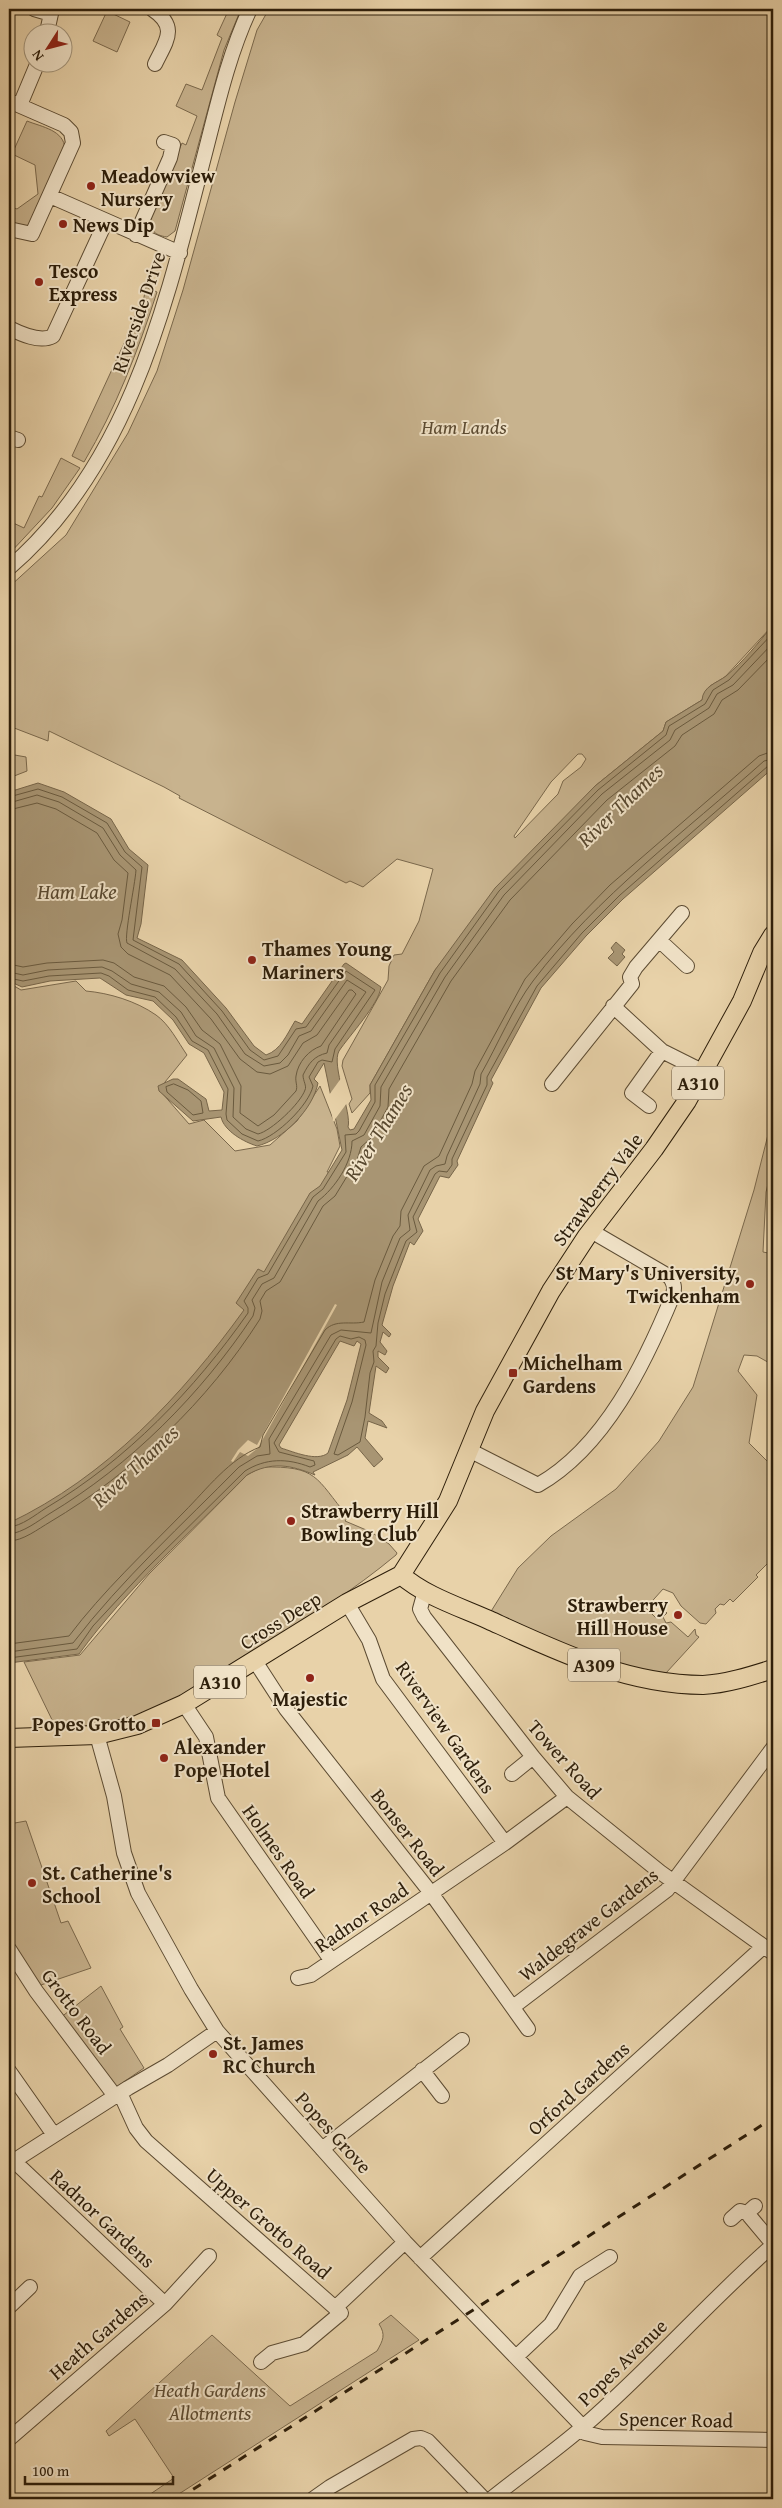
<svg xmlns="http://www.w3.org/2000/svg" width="782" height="2508" font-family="'Gentium Book Plus',serif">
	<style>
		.green { fill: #c8b38e; stroke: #7a684c; fill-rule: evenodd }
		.water { fill: #a89573; stroke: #776549; fill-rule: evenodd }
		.pier { fill: #e8d2a9 }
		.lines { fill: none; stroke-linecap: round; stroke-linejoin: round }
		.shore { stroke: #6a5a3e; stroke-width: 1 }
		.minor-casing { stroke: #5c4b32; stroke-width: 16 }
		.major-casing { stroke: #2d1e0a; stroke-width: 20 }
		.minor { stroke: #f0e2c7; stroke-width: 14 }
		.major { stroke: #e8d2a9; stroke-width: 18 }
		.rail { stroke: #2d1e0a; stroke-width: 3; stroke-dasharray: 9 9; stroke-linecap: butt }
		.poi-dot { fill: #8f2418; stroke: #f0e2c7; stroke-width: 2 }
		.labels { text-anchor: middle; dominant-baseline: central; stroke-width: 4; stroke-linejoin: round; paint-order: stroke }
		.shield { fill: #f0e2c7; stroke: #685943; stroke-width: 1 }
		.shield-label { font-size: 19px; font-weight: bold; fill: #2d1e0a }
		.poi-label { font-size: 20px; font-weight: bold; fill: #2d1e0a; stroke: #f0e2c7; text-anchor: start }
		.street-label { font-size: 20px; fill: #2d1e0a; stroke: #f0e2c7 }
		.park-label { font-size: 20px; font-style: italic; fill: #5c4b32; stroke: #f0e2c7 }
		.water-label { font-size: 21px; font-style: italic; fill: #58482f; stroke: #f0e2c7 }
	</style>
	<rect width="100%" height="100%" fill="#e8d2a9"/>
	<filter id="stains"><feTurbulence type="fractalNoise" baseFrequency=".004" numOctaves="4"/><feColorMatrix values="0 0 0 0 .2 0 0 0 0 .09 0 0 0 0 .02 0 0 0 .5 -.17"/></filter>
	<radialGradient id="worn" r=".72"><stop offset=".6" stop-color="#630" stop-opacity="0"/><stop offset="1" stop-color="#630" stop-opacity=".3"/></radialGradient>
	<!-- green -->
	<path class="green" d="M229 9H241L224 50 175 231 167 237C153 235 149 229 151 216L182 143 186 145 197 116 176 106 186 84 202 90 222 38 217 35Z
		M269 9H773V625L725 677 710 686 702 700 666 722 663 731 595 786 435 970 370 1085V1093L352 1113 349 1104 352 1099 342 1066 343 1060 388 980 389 966 394 955 402 954 419 921 433 869 397 859 363 887 350 881 346 883 179 798 180 796 164 787 49 731 48 741 9 726V587L66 535 128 433 157 371 183 290 235 102 257 30ZM578 754H582L586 759 581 767 563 781 558 794 515 838 514 836 551 782Z
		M107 11 130 22 117 52 93 41Z
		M27 121C42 127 64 130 65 149L31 224 26 227 9 223V206L17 209 38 194 35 165 12 154Z
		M146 287 157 292C138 351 116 408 84 462L72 456 127 337 139 306 142 307Z
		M61 458 80 468 52 508 9 554V521L24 528 39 496 42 497Z
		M9 754 26 757 27 771 9 778Z
		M76 981 86 991C109 993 136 1001 156 1015 169 1024 178 1042 187 1055L165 1082 162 1093 189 1124 204 1120 235 1151 270 1145 297 1121 320 1086 337 1129 340 1146 327 1172H332L249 1324 115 1463 9 1528V983L21 990Z
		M773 1115V1164L766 1192 763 1252 773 1254V1365L757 1356 744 1355 738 1371 757 1395 749 1443 773 1467V1567L769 1562 756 1575 758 1577 733 1602 730 1599 724 1605 720 1604 715 1609 716 1613 706 1624 700 1623 681 1606 673 1593 663 1589 646 1608 656 1618 664 1610 667 1613 663 1617 666 1623 671 1622 688 1637 695 1629 696 1635 699 1637 666 1673C604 1672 546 1638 490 1613L518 1568 551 1536 616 1489 659 1441 693 1387 754 1190Z
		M262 1467C318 1466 315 1477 348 1517L345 1521 371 1532 389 1544 397 1553 396 1555C354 1590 308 1619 261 1648 215 1677 164 1713 109 1724 92 1727 73 1726 56 1728L24 1662 80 1655 149 1574 247 1475Z
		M26 1821 61 1923 68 1921 91 1968 38 1986 9 1943V1824Z
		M101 1986 123 2027 120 2029 144 2068 115 2088 60 2018Z
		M391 2315 419 2340 171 2499H143L174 2478 135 2419 109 2436 106 2431 212 2335 290 2406 377 2351C383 2340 386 2335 379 2324Z"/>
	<!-- water -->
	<path class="water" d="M773 625V768L623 899 586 936 541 988 491 1080 493 1083 457 1161 458 1165 449 1178 440 1176 418 1219 423 1231 414 1245 410 1242 393 1286 382 1325 391 1334 389 1337 383 1332 380 1342 387 1351 385 1355 378 1351V1357L389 1368 386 1373 376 1366 369 1413 382 1421 387 1428 368 1421 365 1438 383 1459 374 1467 357 1447 348 1455 313 1472 315 1475C291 1465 271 1461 247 1475 190 1533 127 1588 79 1654L9 1663V1523C106 1477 182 1396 244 1310L236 1303 258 1269 264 1272 310 1193 320 1186 342 1150 324 1063 314 1079 318 1083C313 1109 283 1140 257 1146 244 1142 224 1131 221 1117L193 1121 159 1091 158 1086 173 1079H178L206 1099 209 1111 222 1110 224 1092 204 1053 189 1044 173 1020 153 1001 126 995 100 978 50 981 22 987 9 981V792L38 783 64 792 111 819 129 849 148 865 141 924 137 938 182 960 226 1008 254 1046 266 1055C281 1050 287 1034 295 1021L302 1024 344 964 346 963 381 987C379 1004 349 1036 339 1051 331 1065 352 1113 348 1127L350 1130 354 1129 371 1100 370 1085 435 970 495 888 595 786 663 731 666 722 702 700C703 686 717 683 726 676 743 662 759 642 773 625ZM340 1341 354 1346 357 1341 361 1344 347 1400 328 1453C317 1462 294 1452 281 1448L279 1445Z
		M616 942 625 950 622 954 625 957 617 966 608 958 614 952 611 948Z"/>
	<!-- pier -->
	<path class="pier" d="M342 1077 347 1103 333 1122 329 1095Z
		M335 1304 337 1305 258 1448 248 1456 240 1452 233 1462 231 1461 238 1450 248 1440 257 1445Z"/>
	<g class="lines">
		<!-- shore -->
		<path class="shore" d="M9 797 38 789 62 797 107 823 125 852 142 867 133 940 179 964 222 1011 250 1050 264 1060 278 1056 296 1029 306 1027 346 971 375 990 335 1049 332 1062 322 1060 318 1062 309 1077 313 1086C309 1105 276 1137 258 1141L242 1134 227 1120 226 1114 228 1089 208 1050 192 1041 176 1017 155 997 128 990 109 976 101 973 49 976 23 981 9 978
			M9 803 37 795 59 802 103 828 120 855 136 870C135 885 124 936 127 943L175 969 217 1014 245 1054 264 1066 280 1063 288 1055 299 1036 311 1031 347 980 366 992 329 1045 327 1053C314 1056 309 1063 303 1075 303 1081 307 1086 305 1090 300 1104 271 1131 258 1134L246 1129 233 1117 234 1088 214 1048 196 1036 181 1012 159 992 131 984 112 971 102 967 48 970 23 975 9 972
			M9 810 37 803 56 809 97 833 114 860 128 873 122 920 118 934 121 947 128 954 170 975 211 1019 240 1059 257 1072 270 1074 288 1066 303 1043 317 1035 349 990H352L356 994 321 1046C309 1050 298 1062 296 1076 295 1082 298 1086 296 1091L274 1115 258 1126 240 1113 241 1086 220 1044 202 1030 186 1007 164 986 134 977 114 963 103 960 47 963 23 967 9 964
			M174 1084 188 1090 201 1101 203 1113 193 1115 167 1092 166 1087Z
			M9 1527C22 1526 35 1515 46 1508 127 1460 194 1390 248 1313V1308L244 1301 258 1278 268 1274 313 1197 323 1189 346 1152 345 1135 356 1134 359 1131 375 1102V1085L440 973 499 891 598 790 666 735 669 726 705 704 713 690 729 680 773 633
			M9 1534C23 1533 38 1521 49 1514 131 1465 201 1394 253 1316L255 1308 252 1300 262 1284 274 1278 318 1201C335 1188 352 1163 352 1141L364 1135 380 1106 381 1087 445 977 504 895 602 794 670 740 675 730 709 708 717 694 733 685 773 643
			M9 1541C23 1541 38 1529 50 1522 133 1473 208 1401 260 1319L262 1311 260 1301 266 1291 280 1282 323 1206 335 1196 357 1160 361 1147 371 1138 388 1107 389 1089 451 981 510 900 607 800 675 746 682 735 714 714 722 700 738 690 773 654
			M9 1644 69 1636C103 1591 145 1552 184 1512 207 1489 229 1459 260 1447L263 1435 325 1330C336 1319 350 1325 364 1322L375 1280 393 1236 400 1226 401 1211 424 1166 439 1156 472 1084 475 1071 525 979 572 924 610 885 759 756 773 751
			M9 1652 73 1643C122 1579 183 1524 239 1467L257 1456 270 1454 269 1439 331 1335 341 1330 371 1333 382 1282 400 1238 410 1230 408 1215 430 1170 436 1166 445 1164 447 1156 480 1084 481 1074C497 1046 514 1006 533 981 597 896 685 832 764 761L773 759
			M9 1658 77 1649 93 1626 145 1570 245 1471C266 1458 287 1458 310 1467L315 1465 314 1461 279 1452 274 1443 336 1339 340 1336 351 1339 359 1337 365 1340 366 1345 352 1402 334 1454 338 1455 360 1442 365 1417 370 1373 374 1362 373 1351 376 1346 378 1323 385 1294 406 1241 417 1232 413 1217 435 1174 439 1171 447 1172 452 1165V1159L487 1085V1077L537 986 582 933 620 895 768 766 773 765"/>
		<defs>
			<path id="minor" d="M34 9 51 14
				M152 9C179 27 166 41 155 64
				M47 32 52 9
				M9 101 64 125 71 132 73 143 32 234 9 229
				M20 105 38 62
				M50 196 180 253
				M136 235 170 158 173 145 164 142
				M9 328C21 334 40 343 53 336L106 221
				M9 437 18 440
				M9 568C130 464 166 304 204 157 217 107 228 56 250 9
				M659 940 687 966
				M613 1006 662 1051 704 1072
				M552 1084 632 984 630 977 636 967 682 913
				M649 1106 632 1093 662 1051
				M469 1450 538 1485C605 1447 645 1363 673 1295 675 1287 674 1284 670 1277L591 1231
				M425 1591 420 1609 424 1617 533 1757 567 1797 660 1872 773 1953
				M347 1603 369 1640 383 1679 505 1843
				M255 1661 286 1709 431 1893 528 2029
				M184 1704 206 1737 218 1798 331 1960
				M97 1735 114 1796 124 1853 138 1893 191 1989 217 2031 405 2242 583 2427
				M512 1774 533 1757
				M9 1949 36 1991 115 2096
				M298 1978 311 1975 505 1843 567 1797
				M513 2007 667 1890 773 1748
				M422 2070 442 2096
				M9 2071 54 2135
				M120 2093 136 2128 146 2141 341 2313 304 2344 272 2353 261 2362
				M322 2149 462 2040
				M14 2161 165 2304
				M9 2164 128 2088 168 2065 217 2031
				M747 2213 773 2244
				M731 2219 740 2211 747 2213 755 2206
				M420 2258 763 1947
				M9 2307 30 2287
				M335 2308 405 2242
				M517 2356 551 2324 580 2276 610 2257
				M580 2430 585 2433 602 2437 773 2440
				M9 2439 165 2304 209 2256
				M313 2499 330 2487 413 2439 421 2438 428 2441 484 2499
				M491 2499C522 2474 554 2452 584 2426 650 2369 707 2303 773 2245"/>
			<path id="major" d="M401 1575 448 1501 485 1411 551 1291 587 1236 654 1149 687 1101 742 1001 762 953 773 935
				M401 1575C425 1596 460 1607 489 1620 557 1651 627 1685 703 1685 726 1684 751 1676 773 1669
				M9 1738 97 1735 137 1725 184 1704 347 1603 401 1575"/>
		</defs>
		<!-- minor casing -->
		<use href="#minor" class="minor-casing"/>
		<!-- major casing -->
		<use href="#major" class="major-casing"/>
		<!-- minor -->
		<use href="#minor" class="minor"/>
		<!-- major -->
		<use href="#major" class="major"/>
		<!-- rail -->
		<path class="rail" d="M178 2499 773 2118"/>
	</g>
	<!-- markers -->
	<g class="poi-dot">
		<circle cx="91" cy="186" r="5"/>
		<circle cx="63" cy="224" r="5"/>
		<circle cx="39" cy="282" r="5"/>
		<circle cx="252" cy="960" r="5"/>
		<circle cx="750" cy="1284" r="5"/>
		<rect x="508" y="1368" width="10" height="10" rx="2.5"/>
		<circle cx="291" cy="1521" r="5"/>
		<circle cx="678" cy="1615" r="5"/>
		<circle cx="310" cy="1678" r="5"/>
		<rect x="151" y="1718" width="10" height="10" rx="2.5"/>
		<circle cx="164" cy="1758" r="5"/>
		<circle cx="32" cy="1883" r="5"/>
		<circle cx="213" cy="2054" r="5"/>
	</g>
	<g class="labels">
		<!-- shield labels -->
		<g class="shield">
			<rect x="672" y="1066.5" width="52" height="33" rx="4"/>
			<rect x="568" y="1648.5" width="52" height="33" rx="4"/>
			<rect x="194" y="1665.5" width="52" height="33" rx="4"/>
		</g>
		<g class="shield-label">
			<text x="698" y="1083">A310</text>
			<text x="594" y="1665">A309</text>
			<text x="220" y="1682">A310</text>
		</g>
		<!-- poi labels -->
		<g class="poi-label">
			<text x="101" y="175">Meadowview<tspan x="101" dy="23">Nursery</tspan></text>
			<text x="73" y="224">News Dip</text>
			<text x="49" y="270">Tesco<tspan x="49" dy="23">Express</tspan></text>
			<text x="262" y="948">Thames Young<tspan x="262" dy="23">Mariners</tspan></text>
			<text x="740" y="1272" text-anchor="end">St Mary's University,<tspan x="740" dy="23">Twickenham</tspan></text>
			<text x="523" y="1362">Michelham<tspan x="523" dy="23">Gardens</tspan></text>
			<text x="301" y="1510">Strawberry Hill<tspan x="301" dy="23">Bowling Club</tspan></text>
			<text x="668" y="1604" text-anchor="end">Strawberry<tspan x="668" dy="23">Hill House</tspan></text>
			<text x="310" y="1698" text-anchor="middle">Majestic</text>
			<text x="146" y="1723" text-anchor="end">Popes Grotto</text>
			<text x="174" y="1746">Alexander<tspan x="174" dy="23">Pope Hotel</tspan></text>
			<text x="42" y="1872">St. Catherine's<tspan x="42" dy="23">School</tspan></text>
			<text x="223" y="2042">St. James<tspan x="223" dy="23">RC Church</tspan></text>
		</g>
		<!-- street labels -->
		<g class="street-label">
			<text transform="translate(138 312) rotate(-71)">Riverside Drive</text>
			<text transform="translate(597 1189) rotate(-53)">Strawberry Vale</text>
			<text transform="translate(280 1620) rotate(-32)">Cross Deep</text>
			<text transform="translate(446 1727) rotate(55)">Riverview Gardens</text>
			<text transform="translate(565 1759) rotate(48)">Tower Road</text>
			<text transform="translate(408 1832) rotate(52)">Bonser Road</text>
			<text transform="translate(279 1851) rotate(55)">Holmes Road</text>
			<text transform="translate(361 1917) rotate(-34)">Radnor Road</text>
			<text transform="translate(588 1924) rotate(-38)">Waldegrave Gardens</text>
			<text transform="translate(77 2011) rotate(53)">Grotto Road</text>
			<text transform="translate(578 2088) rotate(-42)">Orford Gardens</text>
			<text transform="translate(334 2132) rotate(48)">Popes Grove</text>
			<text transform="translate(103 2218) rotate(43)">Radnor Gardens</text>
			<text transform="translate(269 2223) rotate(41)">Upper Grotto Road</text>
			<text transform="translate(98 2335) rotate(-41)">Heath Gardens</text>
			<text transform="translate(622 2362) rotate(-44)">Popes Avenue</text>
			<text transform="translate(676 2419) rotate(1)">Spencer Road</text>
		</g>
		<!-- park labels -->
		<g class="park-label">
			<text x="464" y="426">Ham Lands</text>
			<text x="210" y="2389">Heath Gardens<tspan x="210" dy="23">Allotments</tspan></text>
		</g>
		<!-- water labels -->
		<g class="water-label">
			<text transform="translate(620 805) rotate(-44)">River Thames</text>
			<text x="77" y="891">Ham Lake</text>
			<text transform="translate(378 1132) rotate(-58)">River Thames</text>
			<text transform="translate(135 1466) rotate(-43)">River Thames</text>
		</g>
	</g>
	<!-- margin -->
	<rect width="782" height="2508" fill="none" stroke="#e8d2a9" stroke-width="30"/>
	<rect x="10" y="10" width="762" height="2488" fill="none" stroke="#2d1e0a" stroke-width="2.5"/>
	<rect x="15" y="15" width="752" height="2478" fill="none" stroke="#2d1e0a"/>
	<!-- north arrow -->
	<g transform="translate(48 48) rotate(234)"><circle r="24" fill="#f0e2c7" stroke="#a2947b"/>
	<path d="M0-4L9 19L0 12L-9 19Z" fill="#8f2418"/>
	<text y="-8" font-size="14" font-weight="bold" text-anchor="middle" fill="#2d1e0a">N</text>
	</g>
	<!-- scale -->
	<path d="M25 2476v8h148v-8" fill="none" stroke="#2d1e0a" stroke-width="2.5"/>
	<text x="32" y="2476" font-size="15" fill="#2d1e0a" stroke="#f0e2c7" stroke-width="4" paint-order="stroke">100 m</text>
	<rect width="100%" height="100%" filter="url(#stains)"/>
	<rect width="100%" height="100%" fill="url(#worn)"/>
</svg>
